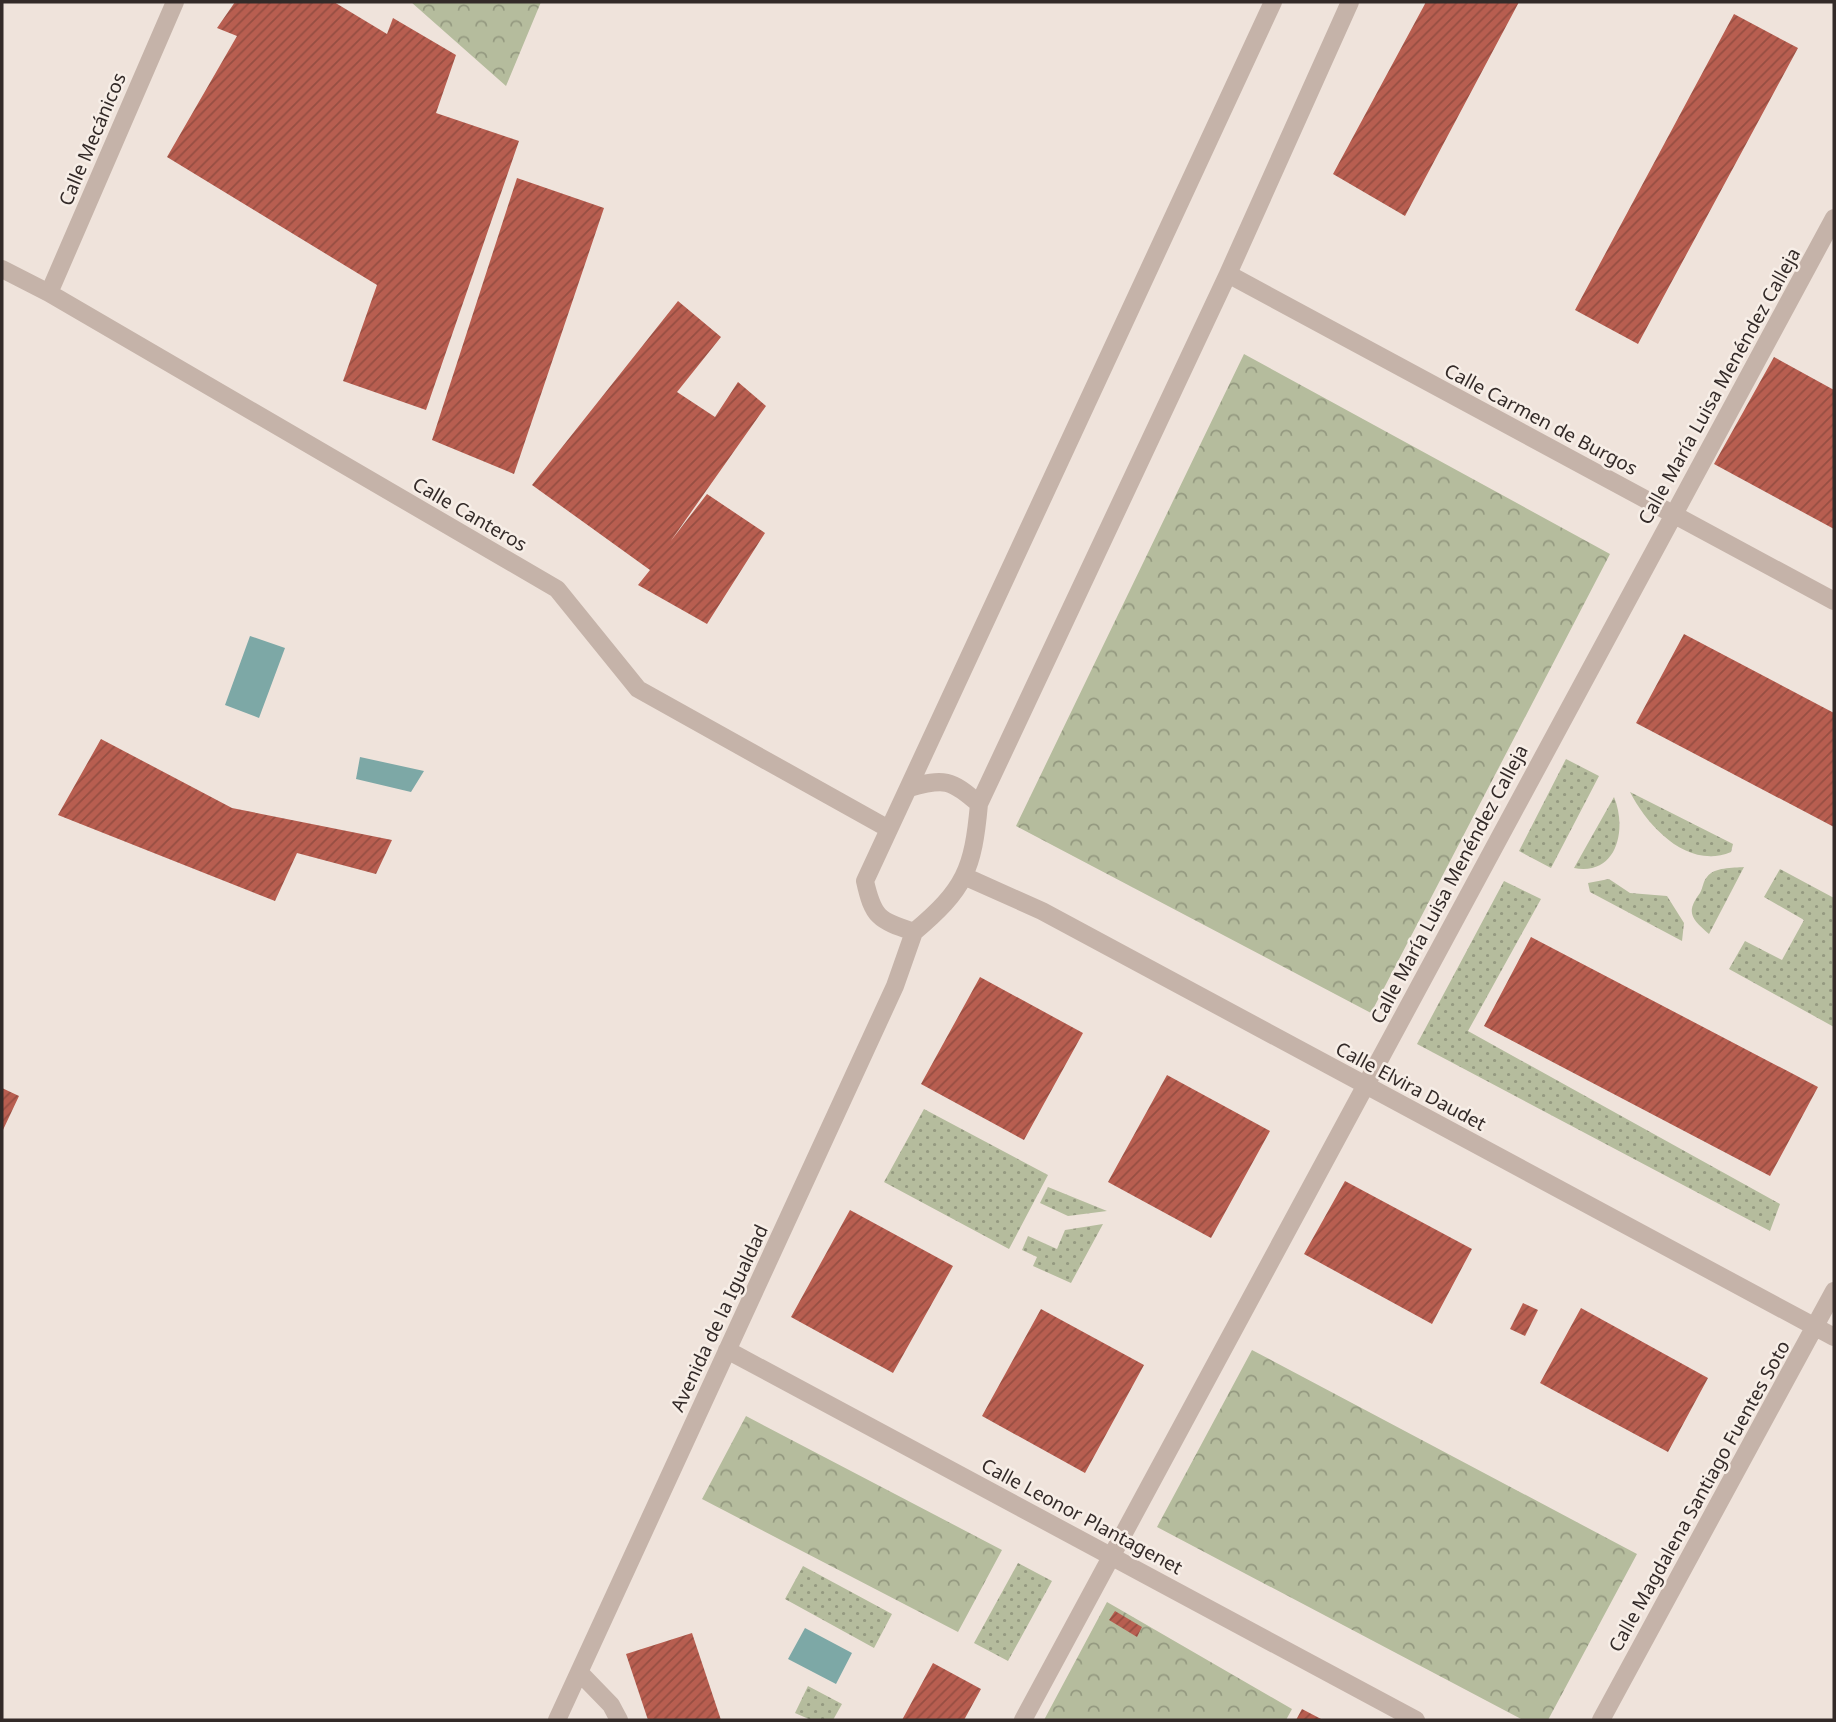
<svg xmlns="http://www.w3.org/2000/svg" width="1836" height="1722" font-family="'Noto Sans',sans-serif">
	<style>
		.forest { fill: url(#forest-crowns) }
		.garden { fill: url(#garden-dots) }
		.water { fill: #7da8a6 }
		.building { fill: url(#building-hatch) }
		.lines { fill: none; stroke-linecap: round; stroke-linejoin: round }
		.minor { stroke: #c5b3a9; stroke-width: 18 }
		.labels { text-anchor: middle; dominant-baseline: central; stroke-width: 5; stroke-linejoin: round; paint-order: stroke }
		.street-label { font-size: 19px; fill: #332a28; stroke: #f7eee7 }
	</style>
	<defs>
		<pattern id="forest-crowns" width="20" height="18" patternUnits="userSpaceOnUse" patternTransform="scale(1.75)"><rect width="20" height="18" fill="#b5bc9d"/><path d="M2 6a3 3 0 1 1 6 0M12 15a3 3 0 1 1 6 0" fill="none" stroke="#949980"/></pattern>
		<pattern id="garden-dots" width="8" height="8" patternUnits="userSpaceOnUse" patternTransform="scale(1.75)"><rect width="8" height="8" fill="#b5bc9d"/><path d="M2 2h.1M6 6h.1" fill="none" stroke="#949980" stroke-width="1.8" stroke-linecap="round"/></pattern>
		<pattern id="building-hatch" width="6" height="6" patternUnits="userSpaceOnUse" patternTransform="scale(1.75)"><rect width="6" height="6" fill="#b85e50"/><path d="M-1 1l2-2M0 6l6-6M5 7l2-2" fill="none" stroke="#964e42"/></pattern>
	</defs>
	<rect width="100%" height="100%" fill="#efe3db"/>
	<!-- forest -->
	<path class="forest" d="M411 2H541L506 86Z
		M1244 354 1610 554 1371 1013 1016 826Z
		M1252 1350 1637 1554 1548 1720H1523L1157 1527Z
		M746 1416 1002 1550 958 1632 702 1499Z
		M1107 1602 1292 1709 1286 1720H1044Z"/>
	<!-- garden -->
	<path class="garden" d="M1566 759 1599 776 1551 868 1519 851Z
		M1630 792 1733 844 1731 852C1688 870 1648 827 1630 792Z
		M1614 797C1627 828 1618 876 1574 868Z
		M1744 867 1709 934C1692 919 1685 913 1700 893 1703 888 1703 881 1707 877 1714 867 1733 868 1744 867Z
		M1780 869 1834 898V1027L1729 969 1745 941 1782 960 1804 920 1764 897Z
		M1609 879 1630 893 1667 896 1684 923 1682 941 1590 892 1588 883Z
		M1504 881 1541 899 1468 1031 1780 1204 1770 1231 1417 1044Z
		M924 1109 1048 1175 1009 1249 884 1182Z
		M1048 1187 1107 1211 1068 1216 1040 1203Z
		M1103 1224 1071 1283 1033 1266 1037 1257 1022 1250 1028 1236 1057 1249 1065 1230Z
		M1018 1563 1052 1581 1008 1661 974 1643Z
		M803 1566 892 1614 874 1648 785 1599Z
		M808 1686 842 1704 833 1720H811L795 1713Z"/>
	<!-- water -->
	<path class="water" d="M250 636 285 648 259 718 225 705Z
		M360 757 424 771 411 792 356 779Z
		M805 1628 852 1653 836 1684 788 1659Z"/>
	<!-- building -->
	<path class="building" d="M235 2H334L387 34 393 18 456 55 436 113 519 141 426 410 343 381 377 285 167 157 237 36 217 28Z
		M1426 2H1519L1405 216 1333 174Z
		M1734 14 1798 48 1638 344 1575 310Z
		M517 178 604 208 514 474 432 440Z
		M678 301 721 337 677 392 715 417 738 382 766 406 670 542 707 494 765 533 707 624 638 585 650 570 532 485Z
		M1774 357 1834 390V529L1714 464Z
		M1684 634 1834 713V827L1636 723Z
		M101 739 232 808 392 840 376 874 297 853 275 901 58 815Z
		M1531 937 1818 1087 1770 1176 1484 1026Z
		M980 977 1083 1033 1024 1140 921 1084Z
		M1167 1075 1270 1131 1211 1238 1108 1182Z
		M2 1088 19 1096 2 1132Z
		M1345 1181 1472 1249 1432 1324 1304 1254Z
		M850 1210 953 1266 893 1373 791 1317Z
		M1523 1303 1538 1310 1525 1336 1510 1329Z
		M1581 1308 1708 1378 1668 1452 1540 1383Z
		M1041 1309 1144 1365 1085 1473 982 1416Z
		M1115 1611 1142 1627 1137 1637 1109 1620Z
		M692 1633 721 1720H648L626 1654Z
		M933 1663 981 1689 964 1720H902Z
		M1302 1709 1323 1720H1296Z"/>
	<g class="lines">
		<!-- minor -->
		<path class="minor" d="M2 269 49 293 557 589 638 689 887 828
			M1228 274 1834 601
			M49 293 175 2
			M909 788C944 778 951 779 979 804 973 870 965 889 914 932 878 920 873 917 865 881L1273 2
			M979 804 1228 274 1350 2
			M966 877 1042 911 1834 1337
			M727 1350 1416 1720
			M579 1672 611 1705 619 1720
			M557 1720 895 986 914 932
			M1023 1720 1834 218
			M1601 1720 1834 1291"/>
	</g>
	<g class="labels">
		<!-- street labels -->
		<g class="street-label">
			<text transform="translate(92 139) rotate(-67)">Calle Mecánicos</text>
			<text transform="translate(1719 386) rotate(-61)">Calle María Luisa Menéndez Calleja</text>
			<text transform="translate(1541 419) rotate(28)">Calle Carmen de Burgos</text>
			<text transform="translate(470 514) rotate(30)">Calle Canteros</text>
			<text transform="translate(1449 884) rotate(-62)">Calle María Luisa Menéndez Calleja</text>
			<text transform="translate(1411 1086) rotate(28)">Calle Elvira Daudet</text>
			<text transform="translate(719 1318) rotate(-65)">Avenida de la Igualdad</text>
			<text transform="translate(1699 1496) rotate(-61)">Calle Magdalena Santiago Fuentes Soto</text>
			<text transform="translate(1082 1516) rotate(28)">Calle Leonor Plantagenet</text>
		</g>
	</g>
	<!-- border -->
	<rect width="1836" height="1722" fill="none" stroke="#332a28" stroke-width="7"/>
</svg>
